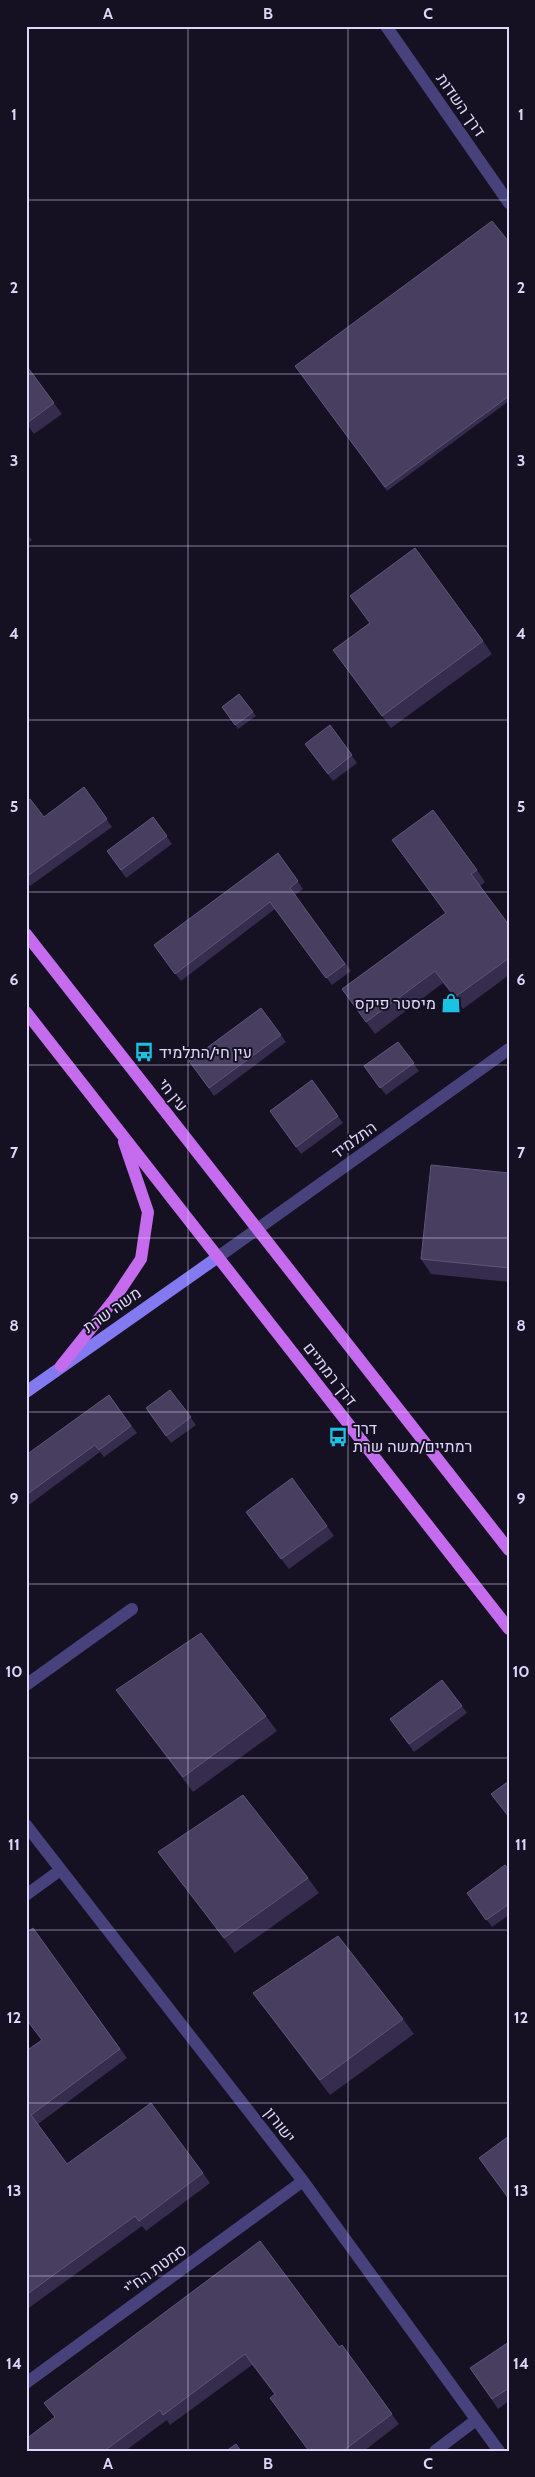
<svg xmlns="http://www.w3.org/2000/svg" width="535" height="2477" font-family="Cabin,Heebo,sans-serif">
	<style>
		.lines { fill: none; stroke-linecap: round; stroke-linejoin: round }
		.street { stroke: #47417c; stroke-width: 12 }
		.secondary { stroke: #8379f0; stroke-width: 12 }
		.primary { stroke: #c56bee; stroke-width: 12 }
		.wall { fill: #352c4e }
		.building { fill: #473e60; stroke: #5e5678 }
		.grid { fill: none; stroke: #ddd7fa; stroke-width: 1; stroke-opacity: 0.55 }
		.labels { text-anchor: middle; dominant-baseline: central; stroke-width: 4; stroke-linejoin: round; paint-order: stroke }
		.street-label { font-size: 16px; fill: #ddd7fa; stroke: #151123 }
		.poi-label { font-size: 16px; fill: #ddd7fa; stroke: #151123; text-anchor: start }
		.neatline { fill: none; stroke: #ddd7fa; stroke-width: 2 }
		.grid-label { font-size: 16px; text-anchor: middle; font-weight: bold; fill: #ddd7fa }
	</style>
	<rect width="100%" height="100%" fill="#151123"/>
	<g class="lines">
		<!-- street -->
		<path class="street" d="M386 26 509 203
			M218 1257 509 1049
			M26 1685 132 1609
			M26 1825 303 2181 499 2451
			M26 1895 59 1871
			M26 2383 303 2181
			M435 2451 476 2420"/>
		<!-- secondary -->
		<path class="secondary" d="M26 1392 218 1257"/>
		<!-- primary -->
		<path class="primary" d="M26 934 509 1550
			M26 1012 509 1629
			M61 1366 113 1301 141 1259 148 1212 124 1142"/>
	</g>
	<!-- wall -->
	<path class="wall" d="M509 242V401L387 491 295 366Z
		M26 365 62 414 34 434 26 423Z
		M26 532 32 540 26 545Z
		M350 596 483 641 492 654 391 728 333 650 370 623Z
		M239 694 256 716 238 729 222 707Z
		M330 725 357 763 333 781 305 744Z
		M84 787 112 827 30 886 26 881V802L44 817Z
		M153 817 172 844 126 878 107 851Z
		M392 840 477 870 485 882 480 886 509 925V975L463 1009 443 983 375 1034 342 989 445 913Z
		M278 853 303 889 295 895 351 971 332 985 275 909 181 981 154 945Z
		M261 1008 286 1042 214 1096 189 1061Z
		M398 1042 419 1071 386 1095 364 1066Z
		M312 1080 343 1123 301 1154 270 1111Z
		M509 1173V1282L431 1274 421 1259Z
		M170 1390 196 1425 171 1443 146 1408Z
		M109 1395 137 1433 104 1457 100 1452 26 1507V1455Z
		M253 1522 327 1526 334 1536 289 1569Z
		M116 1690 266 1716 277 1731 193 1792 127 1705Z
		M462 1706 467 1713 414 1752 390 1719Z
		M158 1852 308 1878 319 1893 235 1953 169 1866Z
		M509 1870V1915L492 1927 467 1893Z
		M33 1928 127 2058 38 2124 67 2164 203 2173 210 2183 146 2231 142 2226 26 2310V2051L42 2040Z
		M253 1993 403 2019 414 2034 330 2095 264 2008Z
		M260 2241 339 2347 342 2345 399 2424 364 2451H309L275 2395 252 2365 170 2425 167 2420 125 2451H26L55 2418Z
		M509 2342V2401L498 2409 470 2368Z"/>
	<!-- building -->
	<path class="building" d="M492 221 509 242V396L385 487 295 366Z
		M26 365 54 403 27 423 26 422Z
		M415 548 483 641 382 716 333 650 370 623 350 596Z
		M239 694 253 712 235 725 222 707Z
		M330 725 352 755 328 774 305 744Z
		M84 787 107 819 26 877V802L30 799 44 817Z
		M433 810 477 870 471 874 509 925V958L455 997 435 971 366 1022 342 989 446 913 392 840Z
		M153 817 167 836 121 870 107 851Z
		M278 853 298 881 290 888 345 964 326 978 270 902 175 974 154 945Z
		M261 1008 281 1035 209 1088 189 1061Z
		M398 1042 414 1063 380 1088 364 1066Z
		M312 1080 338 1116 296 1147 270 1111Z
		M431 1165 509 1173V1268L421 1259Z
		M170 1390 191 1417 166 1436 146 1408Z
		M109 1395 131 1426 99 1450 95 1445 26 1495V1455Z
		M292 1478 327 1526 281 1559 246 1512Z
		M201 1633 266 1716 183 1777 116 1690Z
		M442 1680 462 1706 409 1744 390 1719Z
		M509 1781V1817L491 1794Z
		M243 1795 308 1878 224 1938 158 1852Z
		M505 1865 509 1870V1904L486 1920 467 1893Z
		M33 1928 120 2049 31 2115 67 2164 151 2103 203 2173 139 2221 135 2216 26 2295V2051L42 2040 26 2019V1933Z
		M338 1936 403 2019 320 2080 253 1993Z
		M509 2136V2199L479 2158Z
		M260 2241 339 2347 342 2345 392 2414 343 2451H309L270 2398 275 2394 245 2354 163 2415 160 2410 104 2451H26V2439L55 2417 44 2403Z
		M509 2342V2388L492 2399 470 2368Z
		M236 2444 241 2451H226Z"/>
	<!-- grid -->
	<path class="grid" d="M188 26V2451M348 26V2451M26 200H509M26 374H509M26 546H509M26 720H509M26 892H509M26 1065H509M26 1238H509M26 1412H509M26 1584H509M26 1758H509M26 1930H509M26 2103H509M26 2276H509"/>
	<!-- icons -->
	<defs>
		<symbol id="shop-bare" viewBox="-9 -9 18 18"><path d="M-5-2.5h2.3a2.7 3.5 0 0 1 5.4 0H5L5.5 6h-11ZM-1.5-2.5h3a1.5 2.3 0 0 0-3 0Z" fill="#1ac3e3" stroke="#151123" stroke-width="2.5" paint-order="stroke"/></symbol>
		<symbol id="bus-bare" viewBox="-9 -9 18 18"><path d="M-5-6H5V4H4V6H2V4H-2V6H-4V4H-5ZM-3.5-4V0h7V-4ZM-3.5 1.2v1.5H-2V1.2ZM2 1.2v1.5H3.5V1.2Z" fill="#1ac3e3" stroke="#151123" stroke-width="2.5" paint-order="stroke"/></symbol>
	</defs>
	<g fill-rule="evenodd">
		<use href="#shop-bare" x="437" y="989" width="28" height="28"/>
		<use href="#bus-bare" x="130" y="1038" width="28" height="28"/>
		<use href="#bus-bare" x="324" y="1423" width="28" height="28"/>
	</g>
	<g class="labels">
		<!-- street labels -->
		<g class="street-label">
			<text transform="translate(461 105) rotate(55)">דרך השדות</text>
			<text transform="translate(173 1095) rotate(52)">עין חי</text>
			<text transform="translate(354 1140) rotate(-36)">התלמיד</text>
			<text transform="translate(112 1310) rotate(-35)">משה שרת</text>
			<text transform="translate(330 1374) rotate(52)">דרך רמתיים</text>
			<text transform="translate(280 2125) rotate(52)">ישורון</text>
			<text transform="translate(155 2269) rotate(-36)">סמטת הח"י</text>
		</g>
		<!-- poi labels -->
		<g class="poi-label">
			<text x="436" y="1003" text-anchor="end">מיסטר פיקס</text>
			<text x="159" y="1052">עין חי/התלמיד</text>
			<text x="353" y="1428">דרך<tspan x="353" dy="18">רמתיים/משה שרת</tspan></text>
		</g>
	</g>
	<!-- border -->
	<rect width="535" height="2477" fill="none" stroke="#151123" stroke-width="55"/>
	<rect x="28" y="28" width="480" height="2422" class="neatline"/>
	<g class="grid-label">
		<text x="108" y="19">A</text>
		<text x="268" y="19">B</text>
		<text x="428" y="19">C</text>
		<text x="14" y="120">1</text>
		<text x="521" y="120">1</text>
		<text x="14" y="293">2</text>
		<text x="521" y="293">2</text>
		<text x="14" y="466">3</text>
		<text x="521" y="466">3</text>
		<text x="14" y="639">4</text>
		<text x="521" y="639">4</text>
		<text x="14" y="812">5</text>
		<text x="521" y="812">5</text>
		<text x="14" y="985">6</text>
		<text x="521" y="985">6</text>
		<text x="14" y="1158">7</text>
		<text x="521" y="1158">7</text>
		<text x="14" y="1331">8</text>
		<text x="521" y="1331">8</text>
		<text x="14" y="1504">9</text>
		<text x="521" y="1504">9</text>
		<text x="14" y="1677">10</text>
		<text x="521" y="1677">10</text>
		<text x="14" y="1850">11</text>
		<text x="521" y="1850">11</text>
		<text x="14" y="2023">12</text>
		<text x="521" y="2023">12</text>
		<text x="14" y="2196">13</text>
		<text x="521" y="2196">13</text>
		<text x="14" y="2369">14</text>
		<text x="521" y="2369">14</text>
		<text x="108" y="2469">A</text>
		<text x="268" y="2469">B</text>
		<text x="428" y="2469">C</text>
	</g>
</svg>
